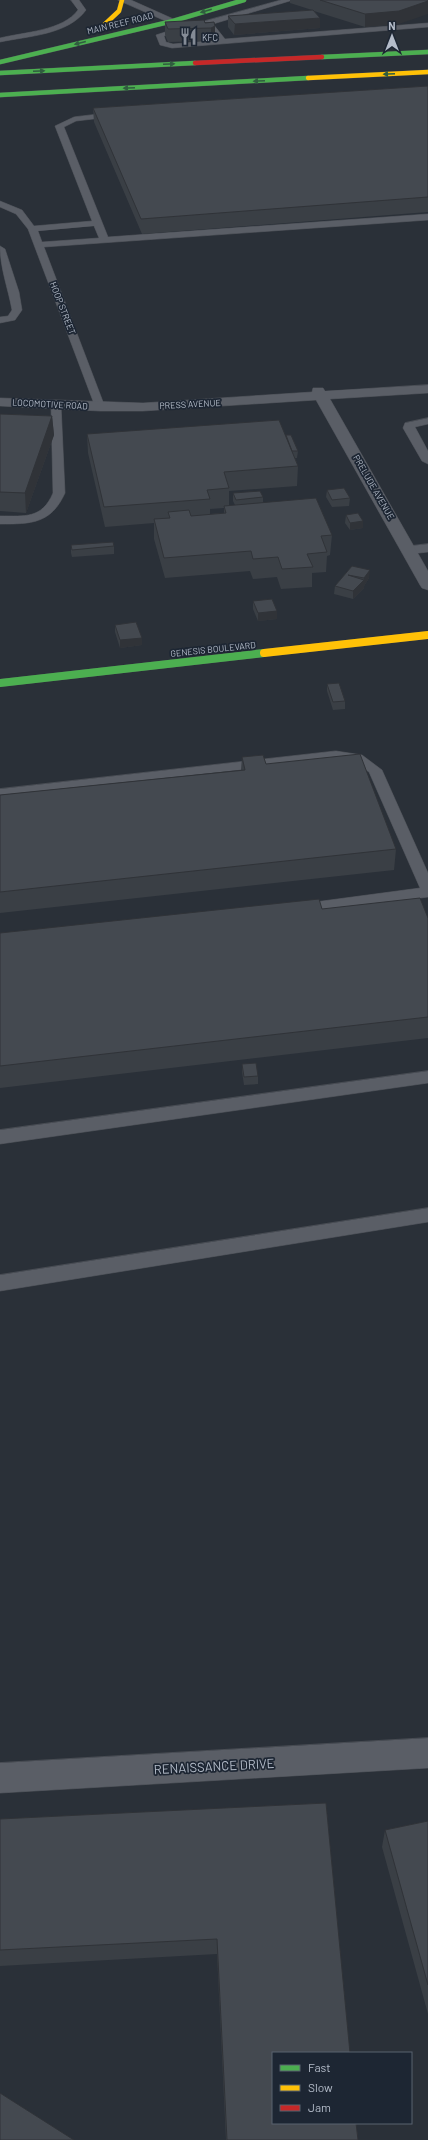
<svg xmlns="http://www.w3.org/2000/svg" width="428" height="2140" font-family="Barlow,sans-serif">
	<style>
		.lines { fill: none; stroke-linecap: round; stroke-linejoin: round }
		.lane-casing { stroke: #484c53; stroke-width: 1 }
		.street-casing { stroke: #484c53; stroke-width: 1 }
		.fast-far1-casing { stroke: #484c53; stroke-width: 5 }
		.fast-casing { stroke: #484c53; stroke-width: 8 }
		.slow-far1-casing { stroke: #484c53; stroke-width: 5 }
		.slow-casing { stroke: #484c53; stroke-width: 8 }
		.jam-casing { stroke: #484c53; stroke-width: 5 }
		.lane { fill: #5a5e66; fill-rule: evenodd }
		.street { fill: #5a5e66; fill-rule: evenodd }
		.fast-far1 { stroke: #4caf50; stroke-width: 4.5 }
		.fast { stroke: #4caf50; stroke-width: 8 }
		.slow-far1 { stroke: #ffc107; stroke-width: 4.5 }
		.slow { stroke: #ffc107; stroke-width: 8 }
		.jam { stroke: #c62828; stroke-width: 4.5 }
		.wall { fill: #3a3f45; fill-rule: evenodd }
		.shaded-wall { fill: #303338 }
		.building { fill: #444950; stroke: #303338 }
		.oneway { fill: #305d3f }
		.labels { text-anchor: middle; dominant-baseline: central; stroke-width: 3.5; stroke-linejoin: round; paint-order: stroke }
		.far-street-label { font-size: 9px; fill: #b4bcc9; stroke: #1d2633 }
		.far-poi-label { font-size: 9px; fill: #b4bcc9; stroke: #1d2633; text-anchor: start }
		.near-street-label { font-size: 13px; fill: #b4bcc9; stroke: #1d2633 }
	</style>
	<rect width="100%" height="100%" fill="#2a3038"/>
	<g class="lines">
		<defs>
			<path id="lane" d="M71 0H79L86 10C68 35 28 36 0 42V38C24 32 63 31 78 10Z
				M281 0H293L213 24 225 39 428 23V27L172 48 160 45 156 35 187 25H190V29L164 36 166 42 173 44 218 40 212 30 204 23 205 21Z
				M116 112H119V116L76 121 64 127 108 237 428 214V220L44 247 105 407 104 409H96L28 229 16 214 0 207V201L22 210 34 226 92 221 55 126 74 117ZM94 226 99 238 42 242 38 231Z
				M0 246 5 249 19 292 22 310 15 320 0 323V317L8 316 12 310C8 288 0 268 0 246Z
				M56 402 61 405 65 493C51 524 31 524 0 524V516C25 516 42 519 53 493L51 405Z
				M428 418V424L415 427 428 451V464L422 461 403 428 405 423Z
				M428 544V552L410 554 404 550 410 546Z
				M336 751 362 755 382 770 428 873V897L300 914 295 913 292 909 295 905 300 904 420 888 369 772 353 762 336 759 0 797V789Z
				M428 1071V1083L0 1144V1130Z
				M428 1208V1222L0 1291V1275Z"/>
			<path id="street" d="M118 0H131L178 21 173 24 170 23Z
				M428 385V393L330 399 428 571V590L422 588 420 585 316 400 143 411H100L0 406V398L143 403 312 392 313 388H323L325 391Z
				M428 1738V1768L0 1793V1763Z"/>
			<path id="fast-far1" d="M322 57 428 52
				M0 62 173 21 244 0
				M0 73 195 63
				M0 95 308 78"/>
			<path id="fast" d="M0 683 264 653"/>
			<path id="slow-far1" d="M103 26 119 11 122 0
				M308 78 428 72"/>
			<path id="slow" d="M264 653 428 635"/>
			<path id="jam" d="M195 63 322 57"/>
		</defs>
		<!-- lane casing -->
		<use href="#lane" class="lane-casing"/>
		<!-- street casing -->
		<use href="#street" class="street-casing"/>
		<!-- fast-far1 casing -->
		<use href="#fast-far1" class="fast-far1-casing"/>
		<!-- fast casing -->
		<use href="#fast" class="fast-casing"/>
		<!-- slow-far1 casing -->
		<use href="#slow-far1" class="slow-far1-casing"/>
		<!-- slow casing -->
		<use href="#slow" class="slow-casing"/>
		<!-- jam casing -->
		<use href="#jam" class="jam-casing"/>
		<!-- lane -->
		<use href="#lane" class="lane"/>
		<!-- street -->
		<use href="#street" class="street"/>
		<!-- fast-far1 -->
		<use href="#fast-far1" class="fast-far1"/>
		<!-- fast -->
		<use href="#fast" class="fast"/>
		<!-- slow-far1 -->
		<use href="#slow-far1" class="slow-far1"/>
		<!-- slow -->
		<use href="#slow" class="slow"/>
		<!-- jam -->
		<use href="#jam" class="jam"/>
	</g>
	<!-- wall -->
	<path class="wall" d="M290 0H428L399 24 365 27 314 11 320 18V28L234 35 228 27V16L312 10 290 3Z
		M165 22H214L215 40 211 41 168 42 165 35Z
		M428 86V212L142 234 94 122 93 108Z
		M0 414 52 416 54 435 26 513 0 511Z
		M87 434 286 435 298 451 297 458H295L298 466 297 486 229 491V505H235L233 501V493L263 497V502L332 535 330 555 327 556 326 572 312 573V587L281 589 277 577 253 579 250 571 165 578 154 539V523L105 527 88 453ZM224 508V513L210 514V509Z
		M327 490 350 498 349 506 332 507 326 497Z
		M346 515 363 521V528L350 530 345 523Z
		M71 545 114 546V554L72 557 71 553Z
		M352 566 369 578 364 586V588L353 599 334 594 335 586Z
		M253 601 277 619 258 621 253 609Z
		M115 625 142 638V645L120 648 115 632Z
		M327 684 345 701V709L333 710 327 691Z
		M242 757 266 764 396 849 394 870 0 913V795L241 770Z
		M322 909 428 918V1038L0 1088V933Z
		M242 1064 258 1076V1084L244 1085 242 1072Z
		M326 1803 358 2140H226L217 1954 0 1966V1819Z
		M428 1821V2014L382 1847 385 1830Z"/>
	<!-- shaded-wall -->
	<path class="shaded-wall" d="M428 1V14L399 24 365 27V14Z
		M320 18V28L234 35 235 24Z
		M215 26V40L211 41V28Z
		M52 416 54 435 26 513 25 493Z
		M363 521V528L350 530V523Z
		M370 570 369 578 364 586V588L353 599V591L364 580V578Z
		M277 611V619L258 621V613Z
		M142 638V645L120 648V640Z"/>
	<!-- building -->
	<path class="building" d="M320 0H428V1L399 11 365 14Z
		M313 10 320 18 235 24 228 16Z
		M204 20 205 23 214 22 215 26 211 28 168 29 165 22Z
		M428 86V197L141 219 93 108Z
		M0 414 52 416 25 493 0 492Z
		M279 420 298 466 224 472 229 488 207 490 210 499 104 507 87 434Z
		M286 435H291L298 451H292Z
		M344 488 350 498 332 500 327 490Z
		M260 491 263 497 236 500 233 493Z
		M316 498 332 535 321 536 327 552 307 554 313 567 282 569 278 557 253 559 251 551 164 558 154 519 170 518 168 512 189 510 191 516 226 513 224 506Z
		M358 513 363 521 350 523 346 515Z
		M113 542 114 546 72 550 71 545Z
		M352 566 370 570 364 578 348 575 364 580 353 591 335 586Z
		M272 599 277 611 258 613 253 601Z
		M136 622 142 638 120 640 115 625Z
		M339 683 345 701 333 702 327 684Z
		M360 754 396 849 0 892V795L245 770 242 757 263 755 266 764Z
		M420 898 428 918V1017L0 1066V933L319 899 322 909Z
		M256 1063 258 1076 244 1077 242 1064Z
		M326 1803 350 2053H273V2123H356L358 2140H227L217 1939 0 1950V1819Z
		M428 1821V1985L385 1830Z
		M0 2093 74 2140H0Z"/>
	<!-- one-way arrows -->
	<defs><path id="oneway-solid" d="M-6-.8H1V-3.2L6.5 0L1 3.2V.8H-6Z"/></defs>
	<g class="oneway">
		<use href="#oneway-solid" transform="translate(206 11) rotate(164)"/>
		<use href="#oneway-solid" transform="translate(80 43) rotate(166)"/>
		<use href="#oneway-solid" transform="translate(169 64) rotate(-3)"/>
		<use href="#oneway-solid" transform="translate(39 71) rotate(-3)"/>
		<use href="#oneway-solid" transform="translate(389 74) rotate(177)"/>
		<use href="#oneway-solid" transform="translate(259 81) rotate(177)"/>
		<use href="#oneway-solid" transform="translate(129 88) rotate(177)"/>
	</g>
	<!-- icons -->
	<defs>
		<symbol id="restaurant-bare" viewBox="-9 -9 18 18"><path d="M-5-6h1v4h1v-4h1v4h1v-4h1v5L-1.5 .5V6h-2V.5L-5-1ZM5-6V6H3V1.5H1.5Q1.5-4 5-6Z" fill="#848b96" stroke="#1d2633" stroke-width="2.5" paint-order="stroke"/></symbol>
	</defs>
	<g fill-rule="evenodd">
		<use href="#restaurant-bare" x="176" y="24" width="25" height="25"/>
	</g>
	<g class="labels">
		<!-- far-street labels -->
		<g class="far-street-label">
			<text transform="translate(120 23) rotate(-14)">MAIN REEF ROAD</text>
			<text transform="translate(63 308) rotate(69)">HOOP STREET</text>
			<text transform="translate(50 404) rotate(3)">LOCOMOTIVE ROAD</text>
			<text transform="translate(190 404) rotate(-3)">PRESS AVENUE</text>
			<text transform="translate(374 487) rotate(60)">PRELUDE AVENUE</text>
			<text transform="translate(213 649) rotate(-6)">GENESIS BOULEVARD</text>
		</g>
		<!-- far-poi labels -->
		<g class="far-poi-label">
			<text x="202" y="37">KFC</text>
		</g>
		<!-- near-street labels -->
		<g class="near-street-label">
			<text transform="translate(214 1766) rotate(-3)">RENAISSANCE DRIVE</text>
		</g>
	</g>
	<!-- legend -->
	<rect x="272" y="2052" width="140" height="72" fill="#1d2633" stroke="#59626f"/>
	<rect x="280" y="2065" width="20" height="6" fill="#4caf50" stroke="#59626f"/>
	<text x="308" y="2072" font-size="12" fill="#b4bcc9">Fast</text>
	<rect x="280" y="2085" width="20" height="6" fill="#ffc107" stroke="#59626f"/>
	<text x="308" y="2092" font-size="12" fill="#b4bcc9">Slow</text>
	<rect x="280" y="2105" width="20" height="6" fill="#c62828" stroke="#59626f"/>
	<text x="308" y="2112" font-size="12" fill="#b4bcc9">Jam</text>
	<!-- north arrow -->
	<g transform="translate(392 36)" stroke="#1d2633" stroke-width="3" paint-order="stroke">
	<path d="M0-3L7 15L0 10L-7 15Z" fill="#b4bcc9"/>
	<text y="-6" font-size="11" font-weight="bold" text-anchor="middle" fill="#b4bcc9">N</text>
	</g>
</svg>
